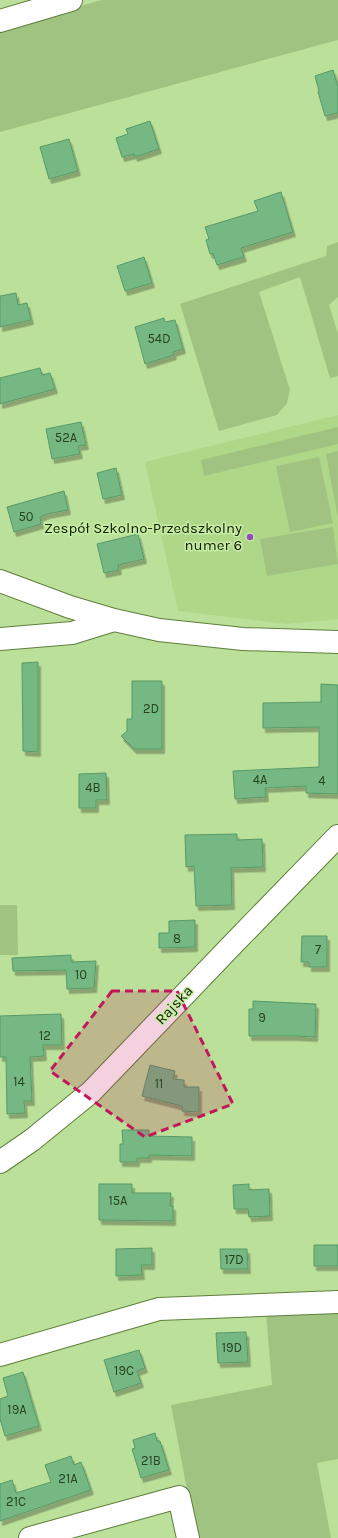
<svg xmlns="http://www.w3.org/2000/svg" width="338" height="1538" font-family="Karla,sans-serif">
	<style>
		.built { fill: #aed788 }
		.green { fill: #a1c381 }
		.building { fill: #74b884; stroke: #579a67; filter: url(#shadow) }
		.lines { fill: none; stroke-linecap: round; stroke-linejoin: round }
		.minor-casing { stroke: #5e7f3c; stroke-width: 24 }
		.minor { stroke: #fff; stroke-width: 22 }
		.marked { fill: #c2185b; fill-opacity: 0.2; stroke: #c2185b; stroke-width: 3; stroke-dasharray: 8 5; stroke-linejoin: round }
		.poi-dot { fill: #934bbe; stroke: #c8eda5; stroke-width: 1.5 }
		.labels { text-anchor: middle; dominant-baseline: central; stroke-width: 3; stroke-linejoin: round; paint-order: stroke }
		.number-label { font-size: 13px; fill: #284322 }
		.poi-label { font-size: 15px; fill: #0f1c02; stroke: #c8eda5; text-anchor: end }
		.street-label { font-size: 15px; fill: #0f1c02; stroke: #c8eda5 }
	</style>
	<defs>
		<filter id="shadow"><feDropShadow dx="2.5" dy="4.5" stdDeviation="0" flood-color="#0004"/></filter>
	</defs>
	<rect width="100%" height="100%" fill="#bbe099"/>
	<!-- built -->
	<path class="built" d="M338 415V619L287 624 178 611 145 462Z"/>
	<!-- green -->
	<path class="green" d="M102 0H338V40L0 132V28Z
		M338 242V297L329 305 338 334V376L330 378 300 277 259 292 290 390 287 403 277 415 219 431 180 304 326 256 327 246Z
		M338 427V444L204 476 201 460Z
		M338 451V518L326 454Z
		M319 457 333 523 290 532 276 466Z
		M333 527 338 564 267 576 260 539Z
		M0 905H17L18 955H0Z
		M338 1310V1459L317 1463 331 1538H196L171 1405 272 1385 266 1312Z"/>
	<!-- building -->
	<path class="building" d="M333 70 338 87V113L325 116 318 92 319 91 315 76Z
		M150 121 159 149 135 157 134 154 122 157 116 138 128 134 126 129Z
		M69 139 78 171 49 179 40 147Z
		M281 192 293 232 241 248 244 257 217 265 213 253 210 254 206 240 209 239 205 227 258 211 254 201Z
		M144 257 152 283 125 291 117 266Z
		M16 293 18 305 27 303 31 320 0 327V296Z
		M164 318 165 322 175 320 183 349 173 352 174 355 145 364 135 327Z
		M40 368 42 375 50 373 55 389 0 404V378Z
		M81 422 86 445 78 446 80 454 52 459 46 429Z
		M116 468 122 495 103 499 97 473Z
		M64 491 68 510 47 514 40 517 41 524 14 532 7 507Z
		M138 534 144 559 118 565 119 570 104 573 97 544Z
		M38 662V752L23 751 22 663Z
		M132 681H162V749H134L121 736 127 731V719H132Z
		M321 684 338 685V794L306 793V786L265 788 266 797 235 799 233 771 319 767V727L263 728V703L321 702Z
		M106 773 107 800H96V808H79V774Z
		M237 834V840L262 839 263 867 231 868 232 905 196 906 194 866 186 867 185 835Z
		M195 920V947L159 948V933H169V921Z
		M302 936H327V967H309V962H301Z
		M71 955V962L96 961 94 988 67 989 66 970 13 971 12 958Z
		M253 1001 316 1004 315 1037 296 1036H249V1009H253Z
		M61 1014 62 1045H43L44 1056 30 1057 32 1101H24L25 1113 7 1114 6 1057H0V1016Z
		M150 1065 175 1071 173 1079 184 1080V1087H199V1112L182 1111V1106L142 1096Z
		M122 1130H149V1136L192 1137V1156L149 1155V1158H137V1162H120V1144H123Z
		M99 1184H132V1193H171L170 1206H173V1221L99 1220Z
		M249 1184V1190L269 1189 270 1216 249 1217 248 1209H234L233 1185Z
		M314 1245H338V1266H314Z
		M152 1248V1265H141L142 1275 116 1276V1249Z
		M220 1249H247L248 1269H221Z
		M246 1332 248 1362 218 1363 216 1333Z
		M139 1350 145 1368 137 1371 141 1383 114 1392 104 1360Z
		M23 1372 39 1426 5 1436 0 1419V1399L8 1396 3 1378Z
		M155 1433 157 1441H160L169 1470 141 1478 132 1449 135 1448 133 1440Z
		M71 1456 74 1465 81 1462 91 1490 0 1521V1484L12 1480 16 1493 51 1482 45 1465Z"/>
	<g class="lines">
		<defs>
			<path id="minor" d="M0 21 71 0
				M0 581 70 607 114 620 159 630 243 639 338 642
				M0 639 72 633 114 620
				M0 1162 32 1140 91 1092 235 942 338 836
				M0 1355 159 1309 338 1302
				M30 1538 179 1497 188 1538"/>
		</defs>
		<!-- minor casing -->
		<use href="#minor" class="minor-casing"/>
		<!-- minor -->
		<use href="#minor" class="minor"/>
	</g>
	<!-- marked area -->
	<path class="marked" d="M112 991H177L233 1104 145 1137 50 1071Z"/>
	<!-- markers -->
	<circle class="poi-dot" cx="250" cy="537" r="4"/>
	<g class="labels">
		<!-- number labels -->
		<g class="number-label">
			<text x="159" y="338">54D</text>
			<text x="66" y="437">52A</text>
			<text x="26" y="516">50</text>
			<text x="151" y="708">2D</text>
			<text x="260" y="779">4A</text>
			<text x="322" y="780">4</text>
			<text x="93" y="787">4B</text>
			<text x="177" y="938">8</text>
			<text x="318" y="949">7</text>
			<text x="81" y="974">10</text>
			<text x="262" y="1017">9</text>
			<text x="45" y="1035">12</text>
			<text x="19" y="1081">14</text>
			<text x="159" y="1083">11</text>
			<text x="118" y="1200">15A</text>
			<text x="234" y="1259">17D</text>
			<text x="232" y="1347">19D</text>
			<text x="124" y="1370">19C</text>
			<text x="17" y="1409">19A</text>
			<text x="151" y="1460">21B</text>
			<text x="68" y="1478">21A</text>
			<text x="16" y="1501">21C</text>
		</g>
		<!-- poi labels -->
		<g class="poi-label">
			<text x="242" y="528">Zespół Szkolno-Przedszkolny<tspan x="242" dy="17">numer 6</tspan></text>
		</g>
		<!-- street labels -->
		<g class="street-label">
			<text transform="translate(174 1005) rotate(-47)">Rajska</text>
		</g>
	</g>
</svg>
